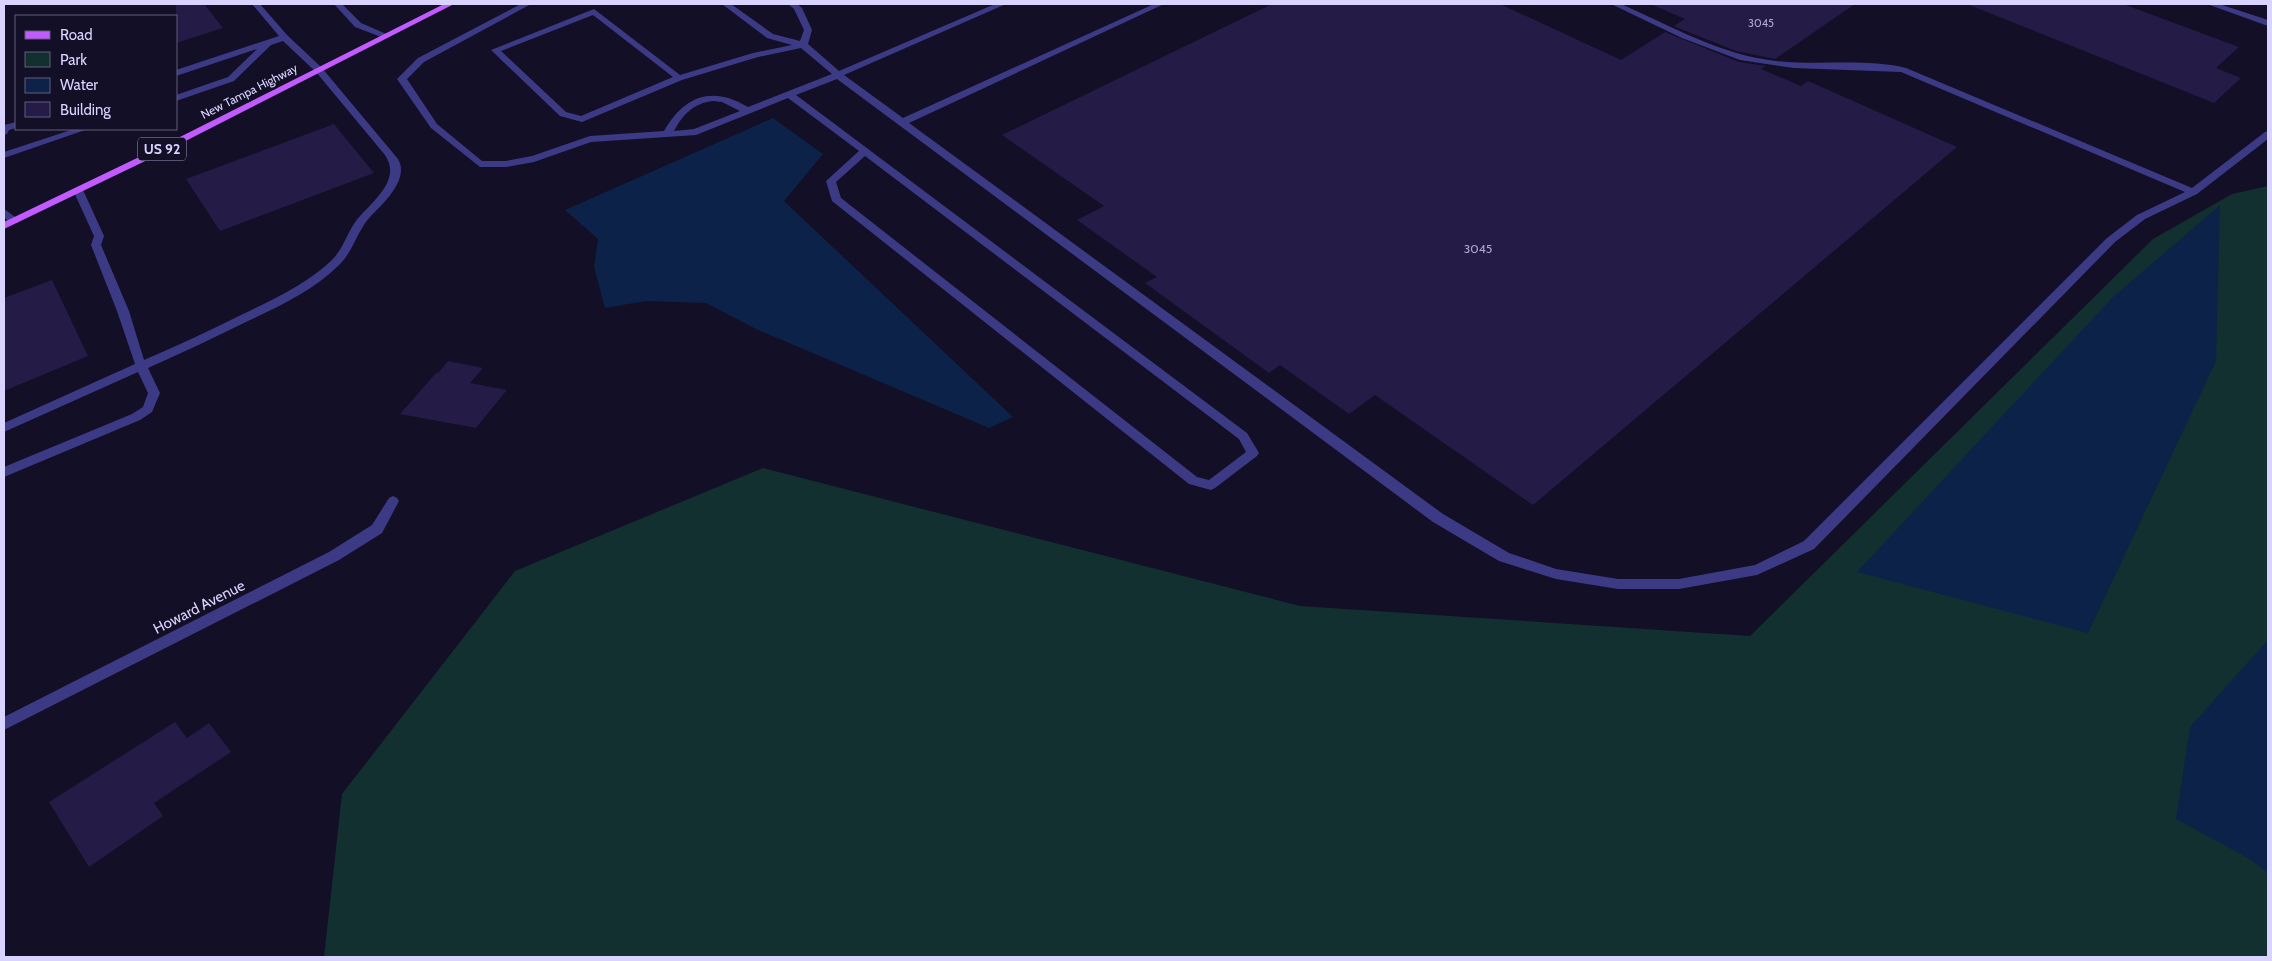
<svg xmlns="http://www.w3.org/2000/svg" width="2272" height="961" font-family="Cabin,sans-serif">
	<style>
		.green { fill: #12302f }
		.water { fill: #0c2248 }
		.building { fill: #241b47 }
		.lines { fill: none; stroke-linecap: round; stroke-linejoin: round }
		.service { fill: #3d3a85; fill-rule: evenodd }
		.minor { fill: #3d3a85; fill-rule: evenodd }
		.primary { fill: #c25bff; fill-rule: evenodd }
		.labels { text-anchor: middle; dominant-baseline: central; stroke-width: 5; stroke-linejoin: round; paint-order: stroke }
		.far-number-label { font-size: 11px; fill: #aca6d1 }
		.far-street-label { font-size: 12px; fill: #d9d4ff; stroke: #130f26 }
		.number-label { font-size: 12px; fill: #aca6d1 }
		.shield { fill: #130f26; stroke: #9e99be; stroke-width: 1 }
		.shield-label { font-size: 14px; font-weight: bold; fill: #d9d4ff }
		.street-label { font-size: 15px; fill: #d9d4ff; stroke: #130f26 }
	</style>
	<rect width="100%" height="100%" fill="#130f26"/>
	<!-- green -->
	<path class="green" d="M2268 186V957H324L342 794 515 571 763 468 1300 606 1750 636 2153 239 2232 194Z"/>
	<!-- water -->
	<path class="water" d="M773 118 823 154 784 201 1013 417 989 428 756 329 706 303 646 301 605 308 594 267 598 239 565 210Z
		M2220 205 2216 361 2088 633 1857 572 2112 298Z
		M2268 640V873L2248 858 2176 819 2190 727Z"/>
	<!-- building -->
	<path class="building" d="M176 4H204L223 28 176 43Z
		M1272 4H1500L1621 60 1665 32 1739 62 1766 66 1761 69 1801 86 1808 81 1957 147 1533 505 1375 395 1349 414 1280 365 1269 373 1145 283 1157 277 1077 220 1104 206 1002 135Z
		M1650 4H1855L1775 59 1736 51 1678 28 1674 26 1685 19Z
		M1967 4H2123L2239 47 2216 68 2241 78 2214 103Z
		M334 124 374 173 220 231 186 179Z
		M52 280 88 356 4 391V298Z
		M448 361 483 368 470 383 507 390 476 428 400 414 436 373H438Z
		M175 722 187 738 209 723 231 752 154 803 163 816 89 867 49 802Z"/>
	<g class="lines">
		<!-- service -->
		<path class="service" d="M252 4H260L287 35 322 68 398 159C410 179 383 204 370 217 357 231 353 252 339 265 314 290 280 306 248 321 215 337 182 353 148 368L160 393 152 412 140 420 4 477V467L132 414 143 407 148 393 138 372 4 432V423L135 364 117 311 91 245 94 236 73 190 74 188H82L83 190 104 236 101 245 129 311 144 360C177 346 209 331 241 315 272 300 307 284 332 260 345 247 348 228 361 215 376 199 401 178 385 155L316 72 283 41 271 45 234 81 176 101V95L228 77 257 49 176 76V70L279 36Z
			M334 4H342L361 23 391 36 384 38 355 27Z
			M521 4H531L424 62 407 79 437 124 482 161H506L532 156 590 136 664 131C684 96 712 85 748 107L832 74 801 48 758 57 682 80 582 122 560 116 491 50 594 9 680 75 753 53 792 45 767 38 722 4H731L773 34 800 41 804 30 794 9 788 4H797L802 8 812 30 808 44 839 71 995 4H1006L844 75 903 118 1154 4H1164L909 123 1443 514 1509 553 1556 569 1618 579H1679L1755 565 1804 541 2107 238 2137 215 2185 192 1901 72 1794 68 1740 60 1682 38 1611 4H1621C1671 26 1721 55 1776 61 1819 66 1864 58 1906 68L2192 188 2265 132 2268 131V139L2197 194 2145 219 2115 242 1814 549 1757 575 1679 589H1618L1556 579 1499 561 1433 522 837 79 796 95 1247 433 1259 453 1257 456 1215 488 1211 490 1189 484 832 201 826 181 859 151 788 98 696 135 591 142 534 162 506 167H480L431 128 397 79 418 58ZM593 15 673 77 581 116 566 112 501 51ZM713 101 722 102 740 111 694 129 674 131C683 114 694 103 713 101ZM865 156 1239 439 1246 452 1209 480 1197 477 841 198 836 182Z
			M2207 4H2219L2268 20V26Z
			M16 122V128L9 130 7 134 4 135V125Z
			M74 129H88L4 158V152Z
			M4 209 18 219V223H10L4 217Z"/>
		<!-- minor -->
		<path class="minor" d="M393 496 397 498 399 501 382 533 339 560 4 730V717L329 552 372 525 389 498Z"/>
		<!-- primary -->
		<path class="primary" d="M444 4H454L166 151 4 229V222L160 147Z"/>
	</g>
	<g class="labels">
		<!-- far-number labels -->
		<g class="far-number-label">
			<text x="1761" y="23">3045</text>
		</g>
		<!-- far-street labels -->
		<g class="far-street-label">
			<text transform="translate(249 91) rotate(-27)">New Tampa Highway</text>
		</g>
		<!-- number labels -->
		<g class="number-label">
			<text x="1478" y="248">3045</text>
		</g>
		<!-- shield labels -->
		<rect class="shield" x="138" y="137.5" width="48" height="23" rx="4"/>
		<g class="shield-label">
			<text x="162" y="149">US 92</text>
		</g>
		<!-- street labels -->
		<g class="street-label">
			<text transform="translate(199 607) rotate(-27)">Howard Avenue</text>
		</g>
	</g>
	<!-- border -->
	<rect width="2272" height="961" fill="none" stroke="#d9d4ff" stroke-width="10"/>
	<!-- legend -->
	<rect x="15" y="15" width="162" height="115" fill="#130f26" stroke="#625e7d"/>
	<rect x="25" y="31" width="25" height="8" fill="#c25bff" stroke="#625e7d"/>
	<text x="60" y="40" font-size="15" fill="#d9d4ff">Road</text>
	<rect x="25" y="52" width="25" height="15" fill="#12302f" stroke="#625e7d"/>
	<text x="60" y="65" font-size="15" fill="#d9d4ff">Park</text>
	<rect x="25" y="78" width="25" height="15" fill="#0c2248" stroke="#625e7d"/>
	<text x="60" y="90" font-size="15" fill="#d9d4ff">Water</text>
	<rect x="25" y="102" width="25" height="15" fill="#241b47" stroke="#625e7d"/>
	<text x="60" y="115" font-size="15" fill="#d9d4ff">Building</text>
</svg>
